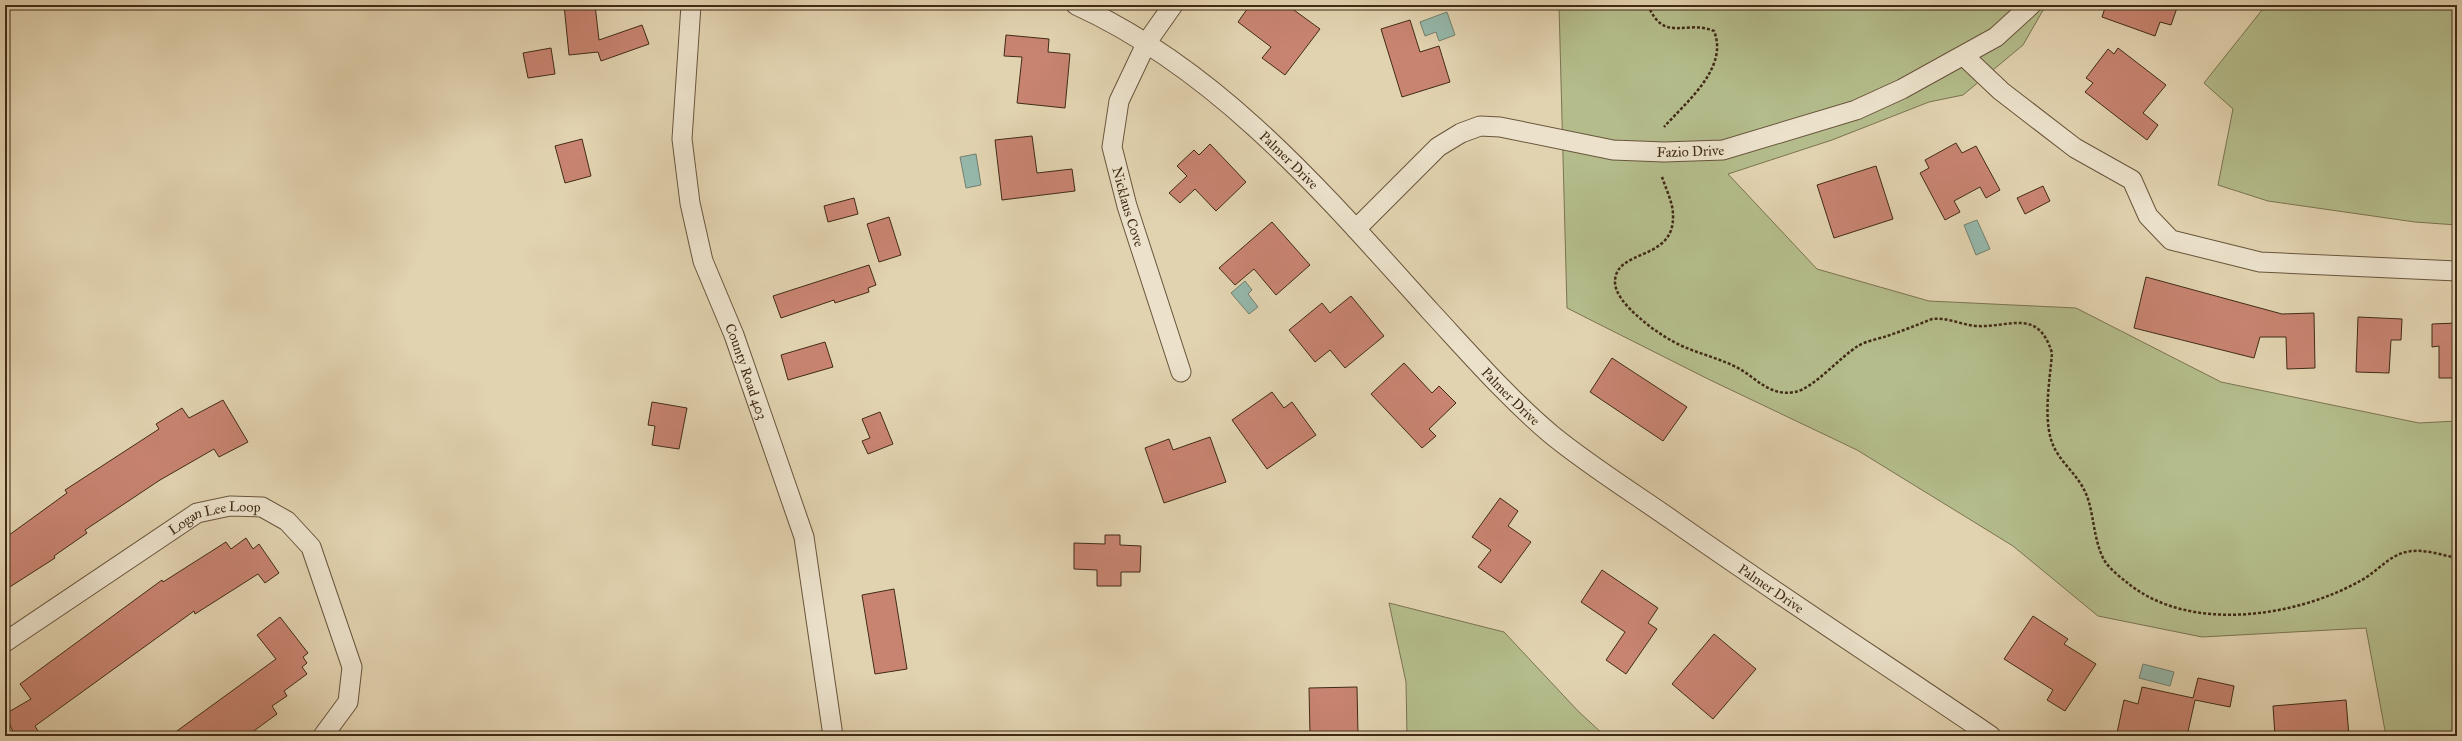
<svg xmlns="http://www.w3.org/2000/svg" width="2462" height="741" font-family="'IM FELL Great Primer',serif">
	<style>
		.green { fill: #b4bc8b; stroke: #7a7450 }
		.water { fill: #95b8ab; stroke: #73806f }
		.building { fill: #c88471; stroke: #412b16 }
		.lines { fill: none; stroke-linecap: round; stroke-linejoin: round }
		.street-casing { stroke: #69553c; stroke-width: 21 }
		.path { stroke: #412b16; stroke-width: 2.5; stroke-dasharray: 3 2; stroke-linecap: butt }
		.street { stroke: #ece2cc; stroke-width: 19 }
		.labels { text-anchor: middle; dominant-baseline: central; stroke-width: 3; stroke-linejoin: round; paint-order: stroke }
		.street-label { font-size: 14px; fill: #412b16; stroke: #ece2cc }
	</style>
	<rect width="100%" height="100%" fill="#e2d3b0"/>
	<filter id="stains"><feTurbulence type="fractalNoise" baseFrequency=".005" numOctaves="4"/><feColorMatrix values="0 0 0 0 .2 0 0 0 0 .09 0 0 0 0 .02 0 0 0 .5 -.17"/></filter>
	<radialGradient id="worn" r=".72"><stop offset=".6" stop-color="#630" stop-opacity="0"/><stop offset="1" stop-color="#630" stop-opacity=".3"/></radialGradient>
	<!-- green -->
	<path class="green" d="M1559 5H2046L2023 45 1963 95 1929 102 1832 140 1728 174 1817 269 1929 301 2076 308 2221 382 2419 423 2457 421V736H2386L2366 628 2202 637 2098 616 2013 546 1857 450 1708 379 1567 308Z
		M2266 5H2457V225L2415 222 2268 201 2218 185 2233 109 2204 83Z
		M1389 603 1504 632 1578 711 1605 736H1407L1406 682Z"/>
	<!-- water -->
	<path class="water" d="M1447 12 1455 35 1439 41 1436 32 1425 36 1420 22Z
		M976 154 981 185 966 188 960 157Z
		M1977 220 1990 249 1976 255 1964 225Z
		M1245 281 1252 290 1248 294 1258 307 1249 314 1231 293Z
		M2143 664 2174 672 2170 686 2139 678Z"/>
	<!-- building -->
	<path class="building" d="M564 5H595L599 40 642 25 649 44 601 61 598 52 569 55Z
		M1250 5H1287L1320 29 1285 75 1262 58 1271 47 1238 22Z
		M2106 5H2178L2171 25 2160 22 2155 36 2102 17Z
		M1410 20 1420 52 1439 46 1450 82 1402 97 1381 29Z
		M1006 35 1049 39 1048 52 1070 54 1065 108 1017 103 1022 57 1004 56Z
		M551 48 555 74 528 78 523 53Z
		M2118 48 2166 85 2143 113 2158 125 2147 140 2085 92 2093 83 2086 78 2108 49 2114 54Z
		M1032 136 1037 173 1072 169 1075 191 1002 200 995 140Z
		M582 139 591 176 565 183 555 146Z
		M1956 143 1962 153 1976 146 2000 190 1986 198 1980 187 1954 201 1960 212 1945 220 1920 173 1929 168 1925 160Z
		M1210 144 1246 182 1216 211 1195 189 1180 203 1169 193 1187 176 1177 166 1194 150 1199 155Z
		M1876 166 1893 219 1834 238 1817 185Z
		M2043 186 2050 201 2025 214 2017 198Z
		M854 198 858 214 828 222 824 206Z
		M889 217 901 255 879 262 867 224Z
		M1272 222 1310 265 1276 295 1254 269 1235 285 1219 268Z
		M869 265 876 285 868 288 869 292 835 303 834 300 781 318 773 296Z
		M2146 277 2282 314 2314 313 2315 368 2287 369 2286 337H2260L2254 358 2134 328Z
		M1351 296 1384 336 1345 368 1330 350 1315 362 1289 330 1322 303 1330 313Z
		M2358 317 2402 319 2401 340H2391L2389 373 2356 372Z
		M2457 323V378H2439V346L2432 347V324Z
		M825 342 833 367 788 380 781 355Z
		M1612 358 1687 407 1663 441 1590 392Z
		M1404 363 1432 393 1439 386 1456 403 1429 429 1436 436 1422 448 1371 394Z
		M1272 392 1284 408 1292 402 1316 435 1267 469 1232 420Z
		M223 400 248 442 219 457 214 449 160 480 85 530 87 533 54 556 55 558 5 590V538L67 493 65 490 159 429 156 424 182 408 189 418Z
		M652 402 687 408 679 449 652 445 655 426 648 425Z
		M880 412 893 444 868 454 862 441 870 438 862 419Z
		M1210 437 1226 482 1164 503 1145 448 1169 439 1173 450Z
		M1500 498 1518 511 1508 526 1531 542 1501 583 1478 567 1491 550 1472 537Z
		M1105 535H1120V545L1141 546 1140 572H1121V586H1097V570L1074 569V543L1105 544Z
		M246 538 253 549 259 544 279 573 265 583 258 574 195 614 194 611 35 726 41 736H15L5 714 31 699 20 684 162 580 163 582 226 542 231 549Z
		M1602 570 1658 608 1648 623 1657 629 1626 674 1606 660 1625 632 1581 602Z
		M894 589 907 669 875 674 862 595Z
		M2033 616 2068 639 2064 644 2096 664 2065 711 2047 700 2053 690 2004 659Z
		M280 617 308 653 303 657 307 663 302 667 307 674 284 691 287 696 272 706 277 714 247 736H170L276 659 257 635Z
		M1714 634 1756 669 1713 719 1672 684Z
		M2198 678 2234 686 2230 707 2195 700 2187 736H2131L2117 733 2124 700 2138 704 2142 687 2193 698Z
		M1357 687 1358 734 1310 735 1309 688Z
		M2346 700 2349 736H2275L2273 706Z"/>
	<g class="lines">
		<defs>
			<g id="street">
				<path id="s1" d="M691 5 682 139 690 203 703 261 734 335 804 537 833 736"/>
				<path id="s2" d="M1076 5C1221 71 1326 196 1431 312 1470 354 1508 398 1552 435 1590 466 1632 492 1672 520 1777 594 1885 664 1991 736"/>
				<path id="s3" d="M1173 5 1147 42 1119 101 1112 147 1127 206 1181 372"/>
				<path d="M1964 56 2001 91 2075 148 2132 180 2148 216 2171 240 2260 262 2457 271"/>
				<path id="s4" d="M1356 229 1438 147 1461 133 1480 126 1500 127 1613 150 1664 152 1723 150 1856 110 1902 89 1996 37 2031 5"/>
				<path id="s5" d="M5 642 197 513 230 506 262 507 287 521 311 547 352 667 348 702 323 736"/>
			</g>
		</defs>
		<!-- street casing -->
		<use href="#street" class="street-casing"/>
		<!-- path -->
		<path class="path" d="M1648 5C1664 44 1686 19 1714 31 1729 68 1686 102 1664 127
			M1662 177C1666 189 1673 203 1673 215 1675 262 1615 248 1615 282 1615 293 1625 304 1633 312 1648 326 1663 337 1682 346 1700 354 1718 358 1736 367 1756 377 1769 397 1795 392 1814 388 1840 357 1858 346 1866 341 1878 339 1887 336 1902 331 1917 325 1932 319 1948 317 1961 325 1977 326 2009 328 2038 307 2052 353 2050 381 2041 426 2056 451 2066 468 2081 478 2088 499 2094 518 2094 539 2103 558 2108 568 2120 577 2129 584 2190 633 2296 617 2360 581 2376 573 2388 556 2406 552 2422 548 2441 555 2457 558"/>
		<!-- street -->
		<use href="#street" class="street"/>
	</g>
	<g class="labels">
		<!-- street labels -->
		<g class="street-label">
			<text stroke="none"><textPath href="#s4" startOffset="376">Fazio Drive</textPath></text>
			<text stroke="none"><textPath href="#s2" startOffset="265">Palmer Drive</textPath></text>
			<text stroke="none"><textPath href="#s3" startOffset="219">Nicklaus Cove</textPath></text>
			<text stroke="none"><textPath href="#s1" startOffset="377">County Road 403</textPath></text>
			<text stroke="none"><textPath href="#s2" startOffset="589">Palmer Drive</textPath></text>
			<text stroke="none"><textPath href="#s5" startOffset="247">Logan Lee Loop</textPath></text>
			<text stroke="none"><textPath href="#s2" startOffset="913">Palmer Drive</textPath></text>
		</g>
	</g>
	<!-- margin -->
	<rect width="2462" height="741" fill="none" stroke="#e2d3b0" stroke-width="20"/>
	<rect x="6" y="6" width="2450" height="729" fill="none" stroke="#412b16" stroke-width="2"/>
	<rect x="10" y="10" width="2442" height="721" fill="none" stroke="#412b16"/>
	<rect width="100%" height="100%" filter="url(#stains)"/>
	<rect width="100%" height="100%" fill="url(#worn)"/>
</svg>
